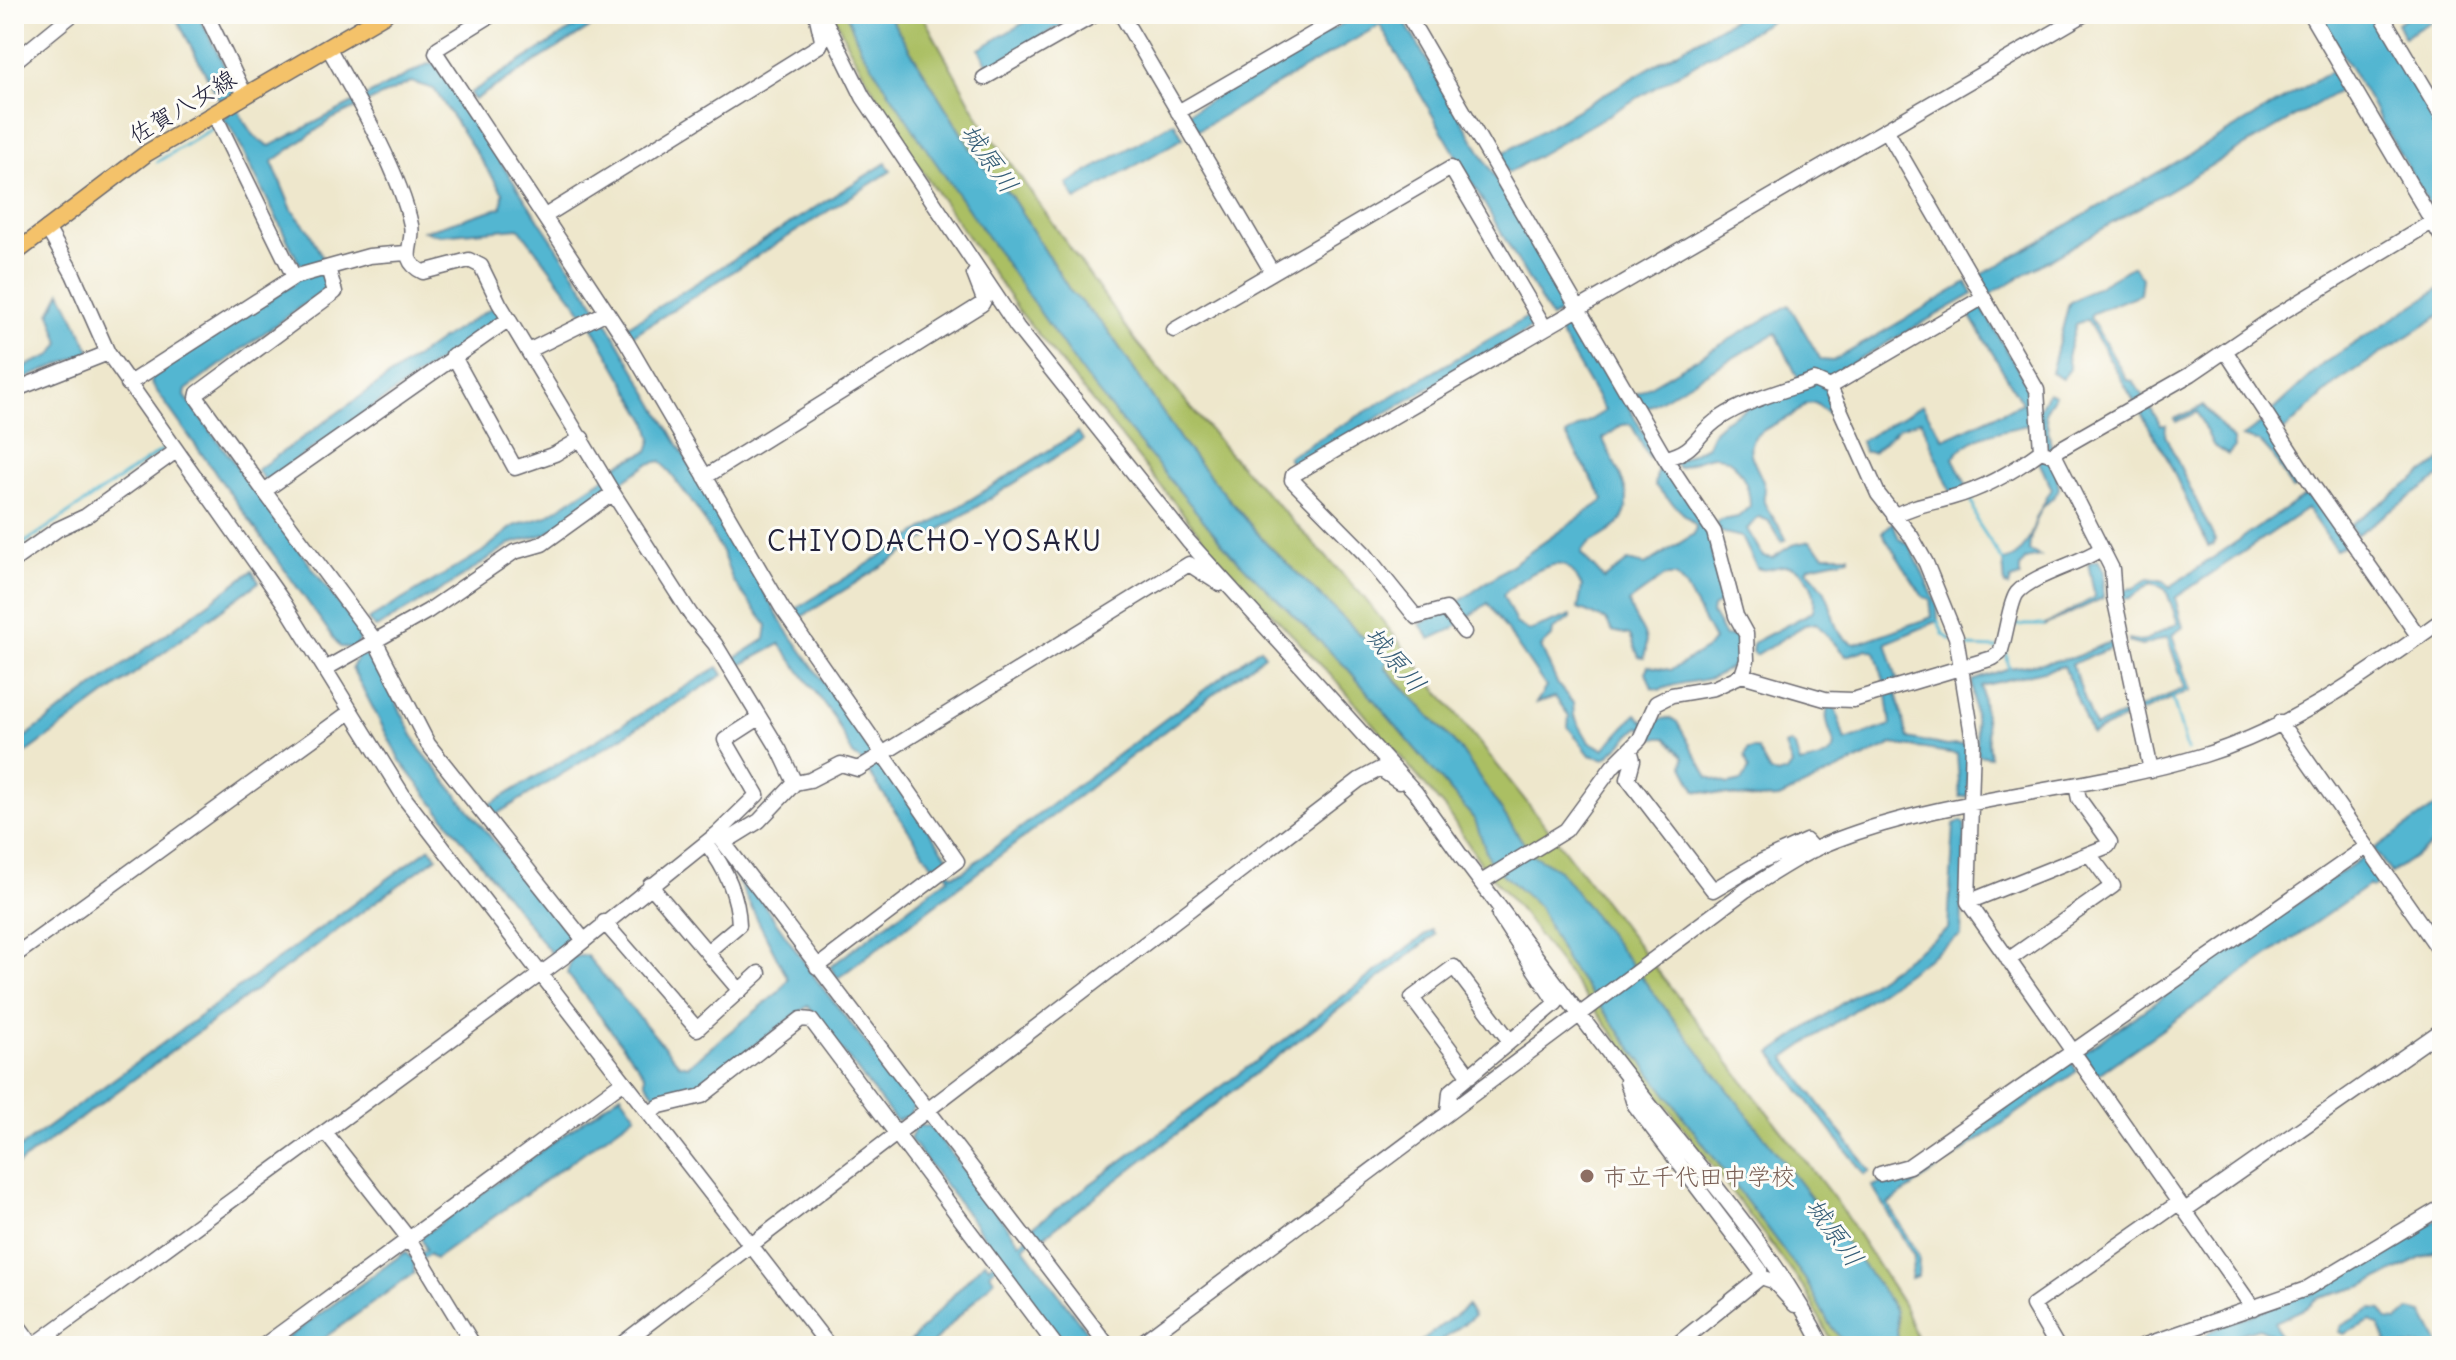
<svg xmlns="http://www.w3.org/2000/svg" width="2456" height="1360" font-family="Delius,'Klee One',sans-serif">
	<style>
		.green { fill: #abbf63; stroke: #66704f; stroke-width: 2 }
		.water { fill: #52b6d1; stroke: #3a6c86; stroke-width: 2 }
		.lines { fill: none; stroke-linecap: round; stroke-linejoin: round }
		.stream { stroke: #52b6d1; stroke-width: 3 }
		.minor-casing { stroke: #69676e; stroke-width: 17 }
		.major-casing { stroke: #69676e; stroke-width: 19 }
		.minor { stroke: #fff; stroke-width: 14 }
		.major { stroke: #f4c26a; stroke-width: 16 }
		.education-dot { fill: #8d6e63; stroke: #fdfcf7; stroke-width: 3 }
		.labels { text-anchor: middle; dominant-baseline: central; stroke-width: 6; stroke-linejoin: round; paint-order: stroke }
		.street-label { font-size: 24px; fill: #22223b; stroke: #fdfcf7 }
		.education-label { font-size: 24px; fill: #785e54; stroke: #fdfcf7; text-anchor: start }
		.water-label { font-size: 26px; font-style: italic; fill: #355d77; stroke: #fdfcf7 }
		.quarter-label { font-size: 28px; letter-spacing: 2px; fill: #22223b; stroke: #fdfcf7 }
	</style>
	<rect width="100%" height="100%" fill="#fdfcf7"/>
	<filter id="ink" filterUnits="userSpaceOnUse"><feTurbulence type="fractalNoise" baseFrequency=".0125" numOctaves="2"/><feDisplacementMap in="SourceGraphic" scale="16" xChannelSelector="R" yChannelSelector="G"/><feConvolveMatrix kernelMatrix="1 2 1 2 8 2 1 2 1" color-interpolation-filters="sRGB"/></filter>
	<filter id="wash" filterUnits="userSpaceOnUse"><feTurbulence type="fractalNoise" baseFrequency=".006" numOctaves="4" result="noise"/><feDisplacementMap in="SourceGraphic" scale="32" xChannelSelector="R" yChannelSelector="G"/><feGaussianBlur stdDeviation="1.8" result="paint"/><feColorMatrix in="noise" values="0 0 0 0 0 0 0 0 0 0 0 0 0 0 0 0 0 1.4 0 .05"/><feComposite in="paint" operator="in"/></filter>
	<g filter="url(#wash)">
		<rect width="100%" height="100%" fill="#eee7cc"/>
		<!-- green -->
		<path class="green" d="M834 14H857L1348 669 1551 910 1782 1223 1828 1322 1846 1346H1834L1804 1288 1523 914 1482 865 1446 810 1339 684 1220 559 1020 312 909 152 847 44Z
			M888 14H922L980 120 1137 343 1229 453 1361 594 1552 834 1837 1202 1903 1304 1920 1346H1898L1897 1317 1531 854 1461 750 1385 667 1388 656 1379 644H1370L1263 540 1184 445 1107 329 1070 291 1011 196 979 162Z"/>
		<!-- water -->
		<path class="water" d="M174 14H198L233 83C231 103 250 140 270 146L428 64 436 65 606 321 782 623 949 859 943 863 952 875 962 872 1260 648 1265 655 838 978 830 967 949 877 940 865 935 869 861 761 853 755 835 719 780 644 737 667 734 659 765 639 767 625 733 581 722 552 698 510 661 461 648 464 546 534 510 544 456 581 376 628 368 620 482 552 514 526 545 517 607 476 608 469 648 451 652 439 647 421 588 319 519 228 440 235 424 231 502 207 503 193 434 89 411 82 332 119 272 162 292 210 309 231 325 263 329 286 186 390 185 396 359 631 361 636 357 646 361 655 374 659 420 749 570 936 567 948 574 957 586 955 679 1064 688 1066 780 991 788 979 733 872 743 875 819 983 915 1106 910 1114 920 1126H930L1020 1243 1031 1234 1030 1229 1432 930 1435 935 1039 1240 1035 1236 1024 1247 1097 1346H1065L1002 1260 990 1273 994 1280 930 1346H906L985 1261 989 1266 999 1256 910 1139 915 1129 905 1117 896 1121 808 1006 698 1087 657 1097 645 1081V1075L567 973 571 960 563 951 551 953 401 762 352 668 357 658 352 648 340 647 151 383 153 376 294 284 307 266 299 263 231 127 223 120 228 116Z
			M596 14H612L474 100 470 93Z
			M846 14H888L979 162 1011 196 1070 291 1107 329 1184 445 1263 540 1370 644H1379L1388 656 1385 668 1461 750 1531 854 1559 870 1882 1290 1896 1311 1898 1346H1846L1828 1322 1805 1279 1567 962 1539 907 1490 863 1475 820 1348 669 1232 555 1085 377 927 150 861 49Z
			M1039 14H1080L989 67 979 49Z
			M1359 14H1400L1570 306 1551 318 1380 25 1198 130 1188 113Z
			M1742 14H1782L1508 173 1498 156Z
			M2319 14H2374L2442 131V209L2435 214Z
			M2412 14H2442V15L2404 37 2397 23Z
			M2334 70 2344 88 1989 295 1978 277Z
			M1174 122 1183 138 1076 200 1067 184Z
			M886 163 891 171 630 337 625 328Z
			M2133 266 2142 278 2140 294 2093 313 2090 317 2127 380 2133 381 2161 425H2166L2165 435 2215 540 2213 545 2208 546 2167 458 2087 320 2076 324 2067 357 2070 369 2062 379 2051 373 2069 303Z
			M1967 283 1973 294 1831 375 1813 374 1826 391 1841 423 1815 403 1806 404C1789 422 1768 423 1755 437 1741 452 1763 472 1765 489 1765 493 1763 497 1764 502 1766 509 1782 529 1786 539L1782 542 1769 521 1759 517 1747 529 1763 556 1772 558 1792 545 1810 541 1824 555H1849V558L1810 566 1807 570C1813 576 1819 583 1824 590 1836 609 1829 635 1855 644L1932 617 1930 599 1923 597 1882 533 1893 522 1899 539 1910 545 1937 605 1938 621 1886 643 1898 682 1894 685 1908 738 1946 746 1967 744 1968 796 1960 797 1957 754 1892 744 1779 798 1756 799 1696 791 1683 766 1684 757 1666 738H1651L1648 731 1639 727 1605 759 1590 755 1568 727 1569 716 1555 697 1536 703 1546 687 1488 603 1452 629 1430 639 1420 624 1450 608 1604 500 1566 435 1605 411 1557 328 1576 317 1656 454 1649 458 1631 424 1622 425 1603 439C1618 475 1648 509 1604 535 1595 541 1584 544 1581 554L1604 579 1628 561 1645 565 1694 534 1696 526 1655 486 1658 465 1663 464 1709 530 1714 570 1723 584 1732 619 1720 603 1713 607 1712 614 1725 636 1739 637 1742 657C1707 691 1697 674 1660 690L1652 688 1646 672 1648 666 1671 670 1709 647 1714 640 1685 586 1676 576H1665L1629 602C1632 624 1653 630 1644 658L1639 657 1630 635 1612 631 1606 620 1578 609 1582 586C1577 579 1572 570 1565 566 1550 558 1513 584 1503 595L1516 623 1529 631 1571 615V618L1553 630 1552 637 1541 647 1558 685 1573 703 1574 716 1589 742 1604 749 1636 714 1643 721 1670 718 1677 722 1708 777 1728 784 1742 781 1749 769 1745 757 1748 749H1757L1770 772 1777 775 1787 772 1792 765 1785 746 1790 743 1795 747 1800 764C1863 752 1816 735 1829 704H1834L1845 741 1891 725 1886 687 1875 652 1867 649 1846 656 1816 623 1805 625 1756 655 1752 652 1753 643 1812 612C1820 597 1808 569 1789 566 1777 564 1769 573 1757 568L1742 537 1720 532 1717 523 1720 520 1738 517 1750 506C1750 487 1739 458 1716 456 1705 455 1690 464 1679 468L1674 463 1707 446 1714 430 1724 421 1804 376 1798 378 1776 333 1645 409 1636 394 1789 305 1821 360 1833 361Z
			M2442 287V314L2336 383 2284 431 2271 412 2324 363Z
			M61 292 91 352 14 383V371L52 355 60 343 50 313Z
			M495 306 501 318 266 481 257 470 443 338Z
			M1973 308H1982L2030 390 2032 407H2041L2048 392 2055 395 2045 413 2059 488C2055 499 2050 499 2043 507 2034 517 2030 538 2029 551L2040 556 2026 559 2020 567V577L2011 580 2009 587 2005 585 2003 561C2032 557 2034 513 2052 489L2038 460 2032 412V424C2003 431 1972 433 1953 458L1968 488 1952 495 1921 420 1899 428 1873 452H1864L1861 441 1922 405 1944 439 2022 403 1969 313Z
			M1529 316 1535 326 1294 467 1288 457Z
			M2203 406 2233 440 2234 448 2228 455 2213 445 2197 412 2176 422 2174 419Z
			M2260 424 2267 425 2302 480 2301 485 2292 490 2273 456 2260 442 2242 437Z
			M1078 432 1083 440 798 619 793 611Z
			M2442 460V475L2356 535 2350 525Z
			M2307 494 2312 495 2346 544 2336 550 2307 509 2175 598 2183 627 2172 635 2191 690 2091 734 2064 666 1981 686 1990 757 1978 755 1972 681 2009 668 2073 658 2119 638V645L2072 664 2095 727 2185 688 2167 637 2142 646 2129 642V639L2142 642 2178 623 2166 590 2152 582 2130 598 2122 599 2118 595 2121 590 2134 588 2149 578 2164 581 2170 587Z
			M2098 560 2104 571 2103 598 2043 626 2095 597 2088 563Z
			M252 571 259 582 14 762V745Z
			M718 667 723 675 492 817 484 808Z
			M2442 802V838L2391 873 2374 849Z
			M1961 821 1965 824 1961 935 1785 1058 1870 1171 1865 1175 1771 1053 1948 929 1954 824Z
			M430 848 437 857 14 1167V1152Z
			M2366 855 2383 880 2372 888 2369 885 2097 1075 2083 1053Z
			M2071 1062 2077 1071 1888 1204 1919 1257 1918 1276 1911 1278 1914 1257 1872 1186 1912 1174Z
			M621 1094 636 1115 435 1259 429 1254 414 1265V1273L313 1346H276L405 1252 411 1258 426 1250 421 1237Z
			M2442 1215V1248L2363 1286 2316 1299 2306 1308 2275 1322 2283 1346H2277L2270 1333 2259 1328 2199 1346H2158L2204 1339 2210 1331 2298 1296 2313 1294 2314 1288 2405 1241Z
			M1467 1306 1474 1316 1434 1346H1415Z
			M2371 1309 2381 1310 2388 1320 2397 1321 2410 1310 2423 1313 2440 1346H2388L2379 1325 2371 1321 2344 1334 2339 1332 2341 1326Z"/>
		<g class="lines">
			<!-- stream -->
			<path class="stream" d="M157 162 215 127
				M1971 497 1978 523 2003 561
				M14 550 162 450
				M1938 621 1943 634 1951 640
				M2012 625H2043
				M1965 647 1997 648
				M2006 652 2009 668
				M2173 699 2187 750"/>
		</g>
	</g>
	<g filter="url(#ink)">
		<g class="lines">
			<defs>
				<path id="minor" d="M206 14 245 95
					M493 14 438 48 436 53 626 341 782 608 957 861 817 967
					M822 14 863 97 1017 327 1188 541 1416 793 1461 856C1515 927 1567 1000 1622 1070 1692 1160 1771 1244 1823 1346
					M1121 14 1272 272
					M1407 14 1665 458 1714 532 1736 616 1746 634 1747 660 1742 675
					M2310 14 2442 238
					M2381 14 2442 117
					M328 47C355 95 400 172 411 225 415 246 397 259 423 272L469 260 481 266 499 303 613 493 691 615 715 644 780 751 795 783
					M14 62 73 14
					M984 78 1096 14
					M1178 112 1347 14
					M214 114 294 277
					M1887 131 2037 390 2041 451
					M545 216 820 45 822 40 817 18
					M47 228 73 274 108 353 284 603 406 800 829 1346
					M509 319 264 491 374 639 428 744 583 939
					M1174 330 1451 168 1545 328
					M530 350 607 312
					M2226 352 2311 483 2419 637
					M453 355 515 468 555 454 582 438
					M128 384 294 277 369 256 406 253
					M1830 387 1982 298
					M14 390 108 353
					M2055 456 2112 569 2114 597 2151 770
					M1665 458C1697 452 1696 433 1720 418 1747 400 1783 391 1814 380L1830 387 1878 494 1911 536 1926 563 1956 637 1973 741 1968 902 2253 1308
					M705 477 982 304 984 300 974 274
					M264 491 197 398 198 393 335 292 328 268
					M1894 516C1914 505 1932 503 1953 497 1986 488 2014 471 2041 451L2055 456 2058 450 2191 374 2276 316 2442 216
					M14 560 58 529 86 516 176 451
					M1464 632 1446 609 1416 617 1365 554 1292 480 1293 475 2085 14
					M325 669 428 611 514 552 542 544 613 493
					M2280 722 2442 954
					M1630 749 1633 760 1628 779 1713 890 1762 861 1806 841 1814 850
					M717 834 1108 1346
					M725 842 759 821 795 783 810 780 841 764 858 769 1189 564 1220 584
					M706 843C724 866 738 895 739 925L707 952
					M1483 881 1566 830 1613 766 1640 739 1656 703 1672 695 1714 688 1742 675 1825 699 1853 700 1993 658 2000 653C2005 640 2010 602 2017 593 2032 575 2079 564 2101 549
					M650 885 740 991
					M1968 902 2108 846 2110 842 2079 799 2076 785
					M604 922 697 1029 759 973
					M14 956 350 712
					M2008 960 2113 886 2089 854
					M1470 1076 1412 998 1454 967 1510 1041
					M1627 1081 1634 1104 1760 1270 1761 1277
					M1448 1113 1450 1092 1556 1003 1499 915
					M649 1114 660 1106 702 1096 801 1019 811 1020 1056 1346
					M325 1132 409 1239 474 1346
					M1880 1174 1909 1166 2366 847
					M2185 1210 2442 1030
					M14 1320 33 1346 565 956 717 834 757 795 725 740 759 718
					M263 1346 624 1081
					M619 1346 1359 780 1380 769 1399 782
					M1137 1346 1746 890C1775 872 1804 852 1836 840 1952 795 2085 792 2204 755 2290 729 2370 672 2442 620
					M1675 1346 1761 1277 1773 1281 1795 1305
					M2057 1346 2033 1305 2177 1204
					M2142 1346 2306 1289 2442 1207"/>
				<path id="major" d="M14 254 147 153 385 14"/>
			</defs>
			<!-- minor casing -->
			<use href="#minor" class="minor-casing"/>
			<!-- major casing -->
			<use href="#major" class="major-casing"/>
			<!-- minor -->
			<use href="#minor" class="minor"/>
			<!-- major -->
			<use href="#major" class="major"/>
		</g>
	</g>
	<!-- markers -->
	<circle class="education-dot" cx="1587" cy="1176" r="8"/>
	<g class="labels">
		<!-- street labels -->
		<g class="street-label">
			<text transform="translate(182 106) rotate(-31)">佐賀八女線</text>
		</g>
		<!-- education labels -->
		<g class="education-label">
			<text x="1603" y="1176">市立千代田中学校</text>
		</g>
		<!-- water labels -->
		<g class="water-label">
			<text transform="translate(990 158) rotate(55)">城原川</text>
			<text transform="translate(1396 659) rotate(50)">城原川</text>
			<text transform="translate(1835 1232) rotate(54)">城原川</text>
		</g>
		<!-- quarter labels -->
		<g class="quarter-label">
			<text x="935" y="541">CHIYODACHO-YOSAKU</text>
		</g>
	</g>
	<!-- margin -->
	<rect width="2456" height="1360" fill="none" stroke="#fdfcf7" stroke-width="48"/>
</svg>
